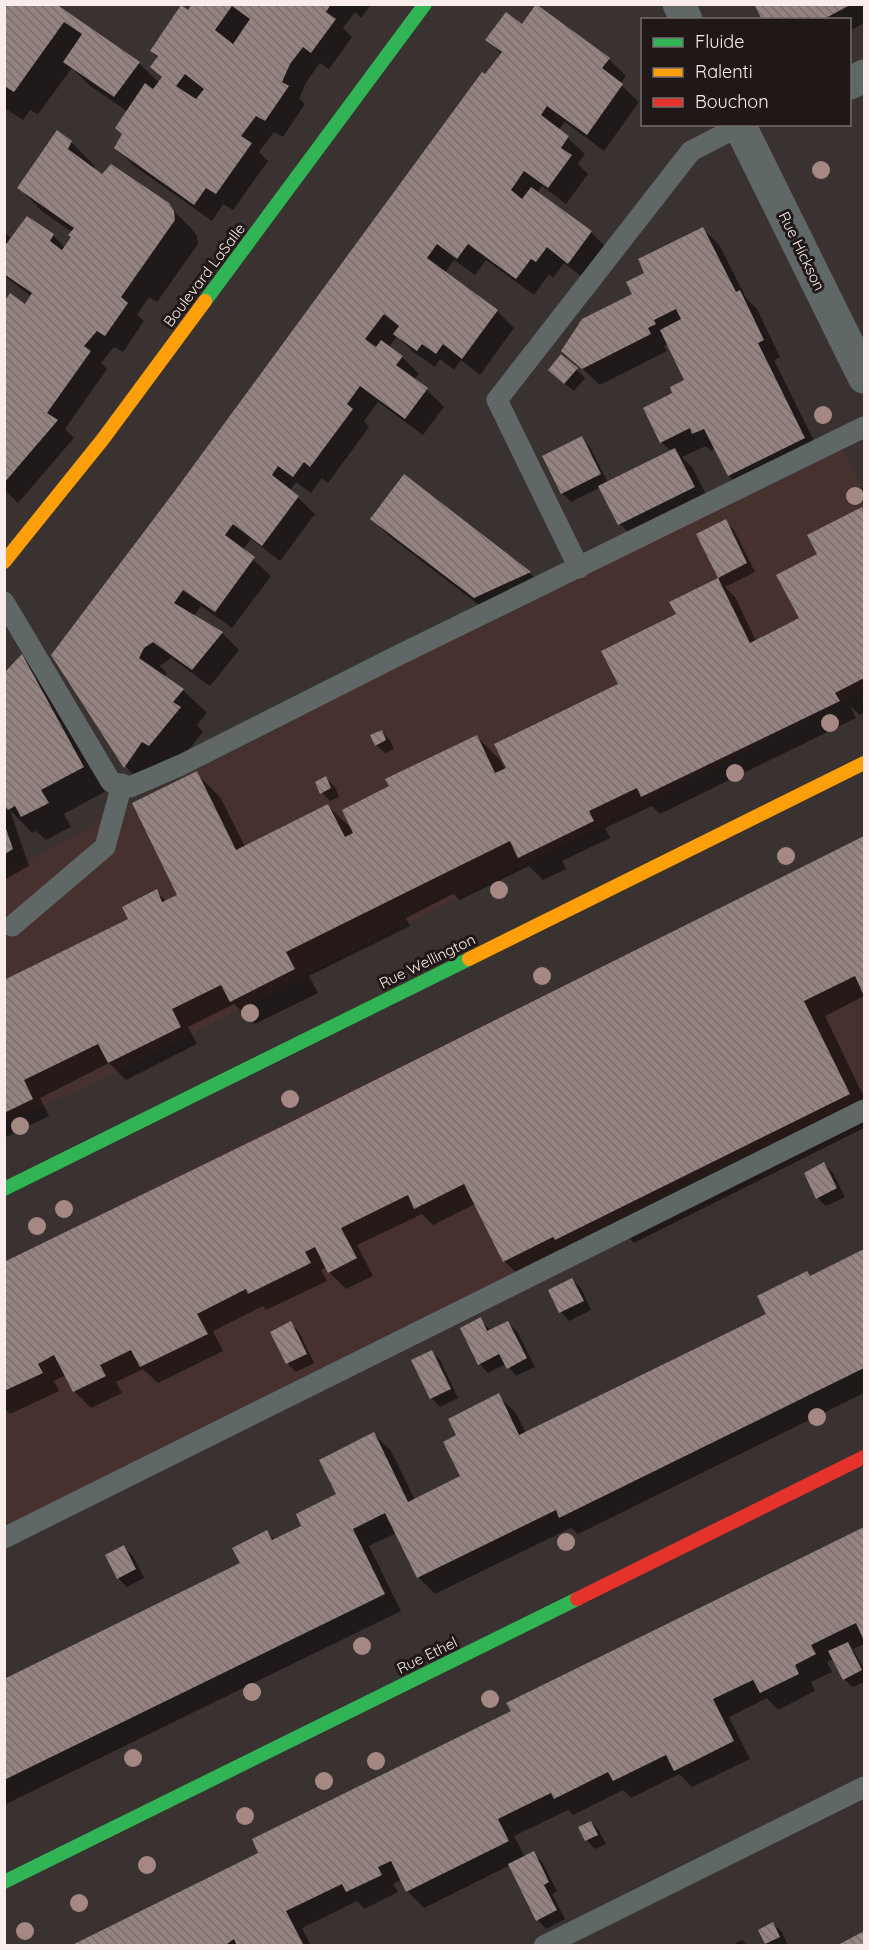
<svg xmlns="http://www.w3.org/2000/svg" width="869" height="1950" font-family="Quicksand,sans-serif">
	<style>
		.built { fill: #46312e }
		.shadow { fill: #0007 }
		.building { fill: url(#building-back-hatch); fill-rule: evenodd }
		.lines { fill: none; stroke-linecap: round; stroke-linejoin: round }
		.lane { stroke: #5f6767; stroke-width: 21 }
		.street { stroke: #5f6767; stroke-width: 33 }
		.fast { stroke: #30b455; stroke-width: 14 }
		.slow { stroke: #ff9f0a; stroke-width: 14 }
		.jam { stroke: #e5322d; stroke-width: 14 }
		.tree { fill: #a58884 }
		.labels { text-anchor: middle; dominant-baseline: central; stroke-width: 6; stroke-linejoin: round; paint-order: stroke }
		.street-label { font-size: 15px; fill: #f8edeb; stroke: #201817 }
	</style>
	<defs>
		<pattern id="building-back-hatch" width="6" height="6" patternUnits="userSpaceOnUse" patternTransform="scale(1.5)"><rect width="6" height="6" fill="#948380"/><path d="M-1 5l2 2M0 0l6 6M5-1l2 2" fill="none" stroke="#7a6e6c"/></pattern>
	</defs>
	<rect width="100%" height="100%" fill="#3a3230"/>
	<!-- built -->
	<path class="built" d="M838 441 864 493V690L103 1080 5 1121V875L132 803Z
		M864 836V1107L5 1525V1262Z"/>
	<!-- shadow -->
	<path class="shadow" d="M4 4H53L139 63 159 83 162 78 152 67 158 58 151 51 194 4H371L361 18 355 12 343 28 352 37 329 69 320 63 307 81 299 98 305 104 283 137 274 132 259 152 268 161 233 210 223 204 212 221 133 165 116 148 123 135 128 112 89 85 72 68 38 114 30 110 23 120 4 108Z
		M756 4H864V23L850 31V20H763Z
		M537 6 609 59 626 76 620 84 639 102 604 151 565 122 559 130 585 154 578 164 588 174 566 204 542 186 537 193 591 232 608 249 586 280 564 263 553 278 549 274 534 295 486 260 475 275 454 260 445 273 497 311 514 328 480 375 461 360 454 370 440 359 435 367 412 351 397 336 389 347 402 357 419 374 414 380 427 390 444 407 423 435 378 402 364 421 369 427 328 483 322 478 311 493 296 482 290 490 315 514 280 561 251 539 243 550 271 576 232 628 201 606 193 617 222 633 239 650 210 686 171 658 160 666 167 673 164 677 183 690 207 713 197 725 203 732 173 769 149 790 126 767 53 655 502 55 487 40 522 26Z
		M71 142 95 166 93 169 102 176 168 205 192 229 197 236 198 244 157 302 149 297 137 315 144 321 123 352 114 347 101 363 107 369 65 429 74 438 18 503 4 489V305L25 306 32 297 4 276V232L12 239 53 235 65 248 72 238V232L43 212 19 188Z
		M703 229 720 246 746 298 757 309 780 357 774 360 821 455 746 493 729 476 715 448 711 451 706 446 682 457 692 467 711 504 637 541 620 524 601 487 571 502 562 493 581 438 590 447 608 483 671 451 661 442 674 394 686 381 668 343 664 346 667 351 600 385 563 351 634 295 647 274Z
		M576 369 585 378 574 391 559 379Z
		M404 476 530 573 546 590 492 615 389 536 372 519Z
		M862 509 864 512V713L860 715 850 706 856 718 660 814 652 806 605 828 610 838 562 861 566 869 543 880 529 866 460 900 453 894 406 918 410 926 309 976 318 993 255 1024 234 1004 188 1027 197 1044 126 1080 109 1063 40 1098 49 1116 4 1138V981L130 919 156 891 167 902 182 903 196 773 220 797 245 847 328 806 354 831 391 787 476 736 500 760 505 770 620 685 678 615 671 603 720 579 698 534 725 521 734 530 755 572 725 587 735 597 756 641 800 619 819 554Z
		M22 656 45 679 106 791 64 814 71 827 46 840 36 831 32 833 10 810 29 866 4 880V675Z
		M381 731 390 740 394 749 385 753 376 745Z
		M326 778 335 787 339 797 330 801 322 793Z
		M864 838V996L825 1016 864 1097V1128L634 1243 629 1238 528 1284 504 1261 475 1204 433 1225 422 1214 357 1245 373 1276 346 1289 329 1272 326 1267 321 1270 327 1281 266 1310 263 1306 213 1331 223 1351 158 1383 143 1369 116 1382 122 1393 91 1408 74 1391 66 1375 54 1381 59 1391 10 1414 4 1408V1264Z
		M824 1164 833 1173 845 1197 826 1206 817 1198Z
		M864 1250V1393L578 1534 571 1528 435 1594 418 1577 396 1533 369 1546 401 1611 4 1805V1681L242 1564 267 1532 275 1540 303 1526 338 1495 374 1434 391 1451 415 1500 462 1477 458 1436 498 1395 515 1412 526 1433 768 1315 810 1277Z
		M572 1280 581 1288 591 1310 569 1321 561 1312Z
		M480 1319 491 1331 508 1323 517 1331 535 1367 516 1376 506 1364 488 1373 480 1364Z
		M290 1323 299 1332 314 1363 296 1372 287 1363Z
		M431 1351 440 1360 458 1398 440 1407 431 1398Z
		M864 1528V1644L853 1649 864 1669V1682L853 1687 844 1679 834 1659 827 1662 832 1672 811 1682 815 1691 778 1710 767 1698 729 1717 750 1759 692 1787 679 1774 631 1798 623 1790 573 1815 568 1810 514 1836 525 1857 533 1853 542 1862 557 1891 552 1894 565 1919 546 1929 538 1920 510 1865 424 1908 407 1891 402 1880 393 1884 398 1892 364 1909 357 1901 302 1928 311 1946H74L260 1853 513 1712 509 1704Z
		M124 1547 133 1556 144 1578 127 1587 118 1578Z
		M591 1822 599 1831 606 1844 595 1849 587 1840 580 1828Z
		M773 1924 782 1932 788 1946H768L766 1944 760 1931Z
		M742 1940 748 1946H730Z"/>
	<!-- building -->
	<path class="building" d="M4 4H56L140 62 114 97 63 62 82 34 64 22 14 92 6 87 4 89Z
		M192 4H331L326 12 336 19 311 53 303 47 290 64 282 82 289 86 265 121 256 116 241 136 252 143 216 194 206 188 194 205 114 148 122 134 115 128 145 83 153 89 162 77 150 67 158 56 150 51 181 5 188 10ZM232 6 250 19 233 44 215 30ZM185 74 204 89 196 99 176 86Z
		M536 4 610 58 602 68 623 84 587 135 547 106 541 115 569 136 561 148 572 155 548 188 524 171 511 190 522 199 531 187 592 231 568 264 547 247 536 262 531 259 516 279 468 244 457 259 437 244 427 258 498 310 462 359 443 344 436 354 422 344 417 351 393 334 399 326 384 314 365 339 376 347 381 340 403 356 396 365 428 388 405 419 360 386 347 404 353 409 310 467 304 462 293 477 278 466 272 475 299 496 262 546 233 524 225 535 255 557 215 612 183 590 174 603 223 632 192 670 153 642 144 648 139 658 184 689 173 702 181 707 149 746 142 742 124 768 51 655 174 492 482 72 485 74 502 52 485 40 506 12 522 24Z
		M754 4H852L822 20H762Z
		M57 130 72 141 68 149 102 174 111 164 169 203 174 211 175 220 121 297 128 303 105 336 97 331 84 346 91 351 47 413 58 420 4 483V302L10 293 25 304 32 293 4 274V247L27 216 54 234 50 241 62 250 71 237 68 235 74 228 17 188Z
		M703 227 736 292 740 290 764 340 758 343 805 438 728 476 704 429 692 434 690 428 660 443 643 408 672 393 670 387 684 380 660 330 681 319 676 309 654 320 656 324 648 328 651 334 582 369 561 351 582 319 632 294 626 282 644 273 638 259Z
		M561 354 578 368 564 384 548 370Z
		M582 436 601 474 561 494 542 456Z
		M675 448 695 487 618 525 598 486Z
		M404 474 531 572 474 598 370 519Z
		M862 507 864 512V678L835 693 840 701 641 797 637 788 589 811 594 821 518 858 510 841 435 878 286 952 295 969 230 1002 221 985 172 1009 181 1027 108 1063 98 1044 24 1080 33 1099 4 1113V980L128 919 122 907 157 889 162 902 177 895 132 803 197 771 236 850 328 804 345 837 353 833 342 810 389 786 385 779 477 735 495 773 506 768 494 744 618 684 601 651 676 614 669 602 718 578 750 643 799 618 776 575 817 554 807 535Z
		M726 519 747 563 718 578 696 534Z
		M22 654 84 767 41 790 49 803 21 817 15 806 8 810 4 805V673Z
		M382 730 386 740 375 746 370 735Z
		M326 776 331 788 320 794 315 782Z
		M5 826 13 849 5 854Z
		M864 836V996L855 976 804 1001 850 1094 555 1240 553 1237 503 1262 464 1184 414 1209 408 1195 341 1228 357 1258 328 1273 315 1247 305 1252 311 1263 248 1294 246 1289 197 1314 208 1334 140 1367 131 1350 100 1365 106 1376 73 1392 54 1355 38 1364 43 1373 4 1391V1262L289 1123Z
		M824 1162 837 1188 816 1199 804 1173Z
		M864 1249V1368L559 1518 556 1510 417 1578 385 1513 353 1529 385 1594 4 1780V1679L240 1563 232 1548 267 1530 272 1540 301 1526 296 1514 336 1494 319 1460 374 1432 408 1502 460 1476 443 1442 456 1435 448 1419 499 1393 519 1435 766 1314 757 1296 807 1271 810 1276Z
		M572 1278 584 1301 559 1313 548 1290Z
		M481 1317 487 1331 508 1321 527 1358 507 1369 499 1354 478 1365 460 1328Z
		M291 1321 307 1354 286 1364 270 1332Z
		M432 1350 451 1389 430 1399 411 1360Z
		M864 1527V1641L856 1623 811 1645 816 1654 795 1665 799 1674 760 1693 753 1680 713 1699 734 1741 674 1771 666 1755 613 1781 608 1772 554 1799 551 1793 498 1819 509 1841 406 1892 391 1861 378 1867 382 1875 346 1892 342 1884 286 1911 304 1946H237L234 1939 224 1946H70L258 1853 252 1839 511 1711 506 1703Z
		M124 1545 136 1569 117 1579 105 1555Z
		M848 1642 862 1670 843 1680 828 1651Z
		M591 1821 598 1835 585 1841 578 1827Z
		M534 1851 549 1882 544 1885 557 1910 536 1921 508 1864Z
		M773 1922 780 1937 765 1944 758 1930Z
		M864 1931V1946H836Z"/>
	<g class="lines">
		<!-- lane -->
		<path class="lane" d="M579 568 497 400 691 151 740 126
			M4 602 111 782 130 787 181 765 399 655 864 427
			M12 926 105 847 122 784
			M4 1538 864 1110
			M544 1946 864 1787"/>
		<!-- street -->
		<path class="street" d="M679 4 686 20
			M850 83 864 76
			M739 124 864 377"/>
		<!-- fast -->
		<path class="fast" d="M205 301 425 4
			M4 1189 469 959
			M4 1882 577 1599"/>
		<!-- slow -->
		<path class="slow" d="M4 562 103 439 205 301
			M469 959 864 763"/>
		<!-- jam -->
		<path class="jam" d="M577 1599 864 1457"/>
	</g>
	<!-- trees -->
	<g class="tree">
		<circle cx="821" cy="170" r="9"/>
		<circle cx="823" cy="415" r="9"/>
		<circle cx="855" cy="496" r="9"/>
		<circle cx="830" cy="723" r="9"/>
		<circle cx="735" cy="773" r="9"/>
		<circle cx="786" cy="856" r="9"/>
		<circle cx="499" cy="890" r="9"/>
		<circle cx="542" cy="976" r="9"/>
		<circle cx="250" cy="1013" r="9"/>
		<circle cx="290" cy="1099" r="9"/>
		<circle cx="20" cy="1126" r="9"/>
		<circle cx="64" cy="1209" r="9"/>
		<circle cx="37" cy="1226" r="9"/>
		<circle cx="817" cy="1417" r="9"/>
		<circle cx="566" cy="1542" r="9"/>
		<circle cx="362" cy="1646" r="9"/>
		<circle cx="252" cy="1692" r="9"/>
		<circle cx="490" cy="1699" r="9"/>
		<circle cx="133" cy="1758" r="9"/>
		<circle cx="376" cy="1761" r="9"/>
		<circle cx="324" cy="1781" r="9"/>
		<circle cx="245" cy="1816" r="9"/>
		<circle cx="147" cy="1865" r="9"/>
		<circle cx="79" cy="1903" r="9"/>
		<circle cx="25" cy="1931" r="9"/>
	</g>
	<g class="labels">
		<!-- street labels -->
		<g class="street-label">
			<text transform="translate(802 251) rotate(64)">Rue Hickson</text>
			<text transform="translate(204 275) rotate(-53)">Boulevard LaSalle</text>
			<text transform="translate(427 961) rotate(-26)">Rue Wellington</text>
			<text transform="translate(427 1655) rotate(-26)">Rue Ethel</text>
		</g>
	</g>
	<!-- border -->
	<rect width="869" height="1950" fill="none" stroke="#f8edeb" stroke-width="12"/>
	<!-- legend -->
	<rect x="641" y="18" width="210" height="108" fill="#201817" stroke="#766d6c" stroke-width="1.5"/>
	<rect x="653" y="38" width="30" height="9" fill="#30b455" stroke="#766d6c" stroke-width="1.5"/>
	<text x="695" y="48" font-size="18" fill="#f8edeb">Fluide</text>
	<rect x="653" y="68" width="30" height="9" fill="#ff9f0a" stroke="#766d6c" stroke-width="1.5"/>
	<text x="695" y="78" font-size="18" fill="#f8edeb">Ralenti</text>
	<rect x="653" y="98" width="30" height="9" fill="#e5322d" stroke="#766d6c" stroke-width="1.5"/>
	<text x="695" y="108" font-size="18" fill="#f8edeb">Bouchon</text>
</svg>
